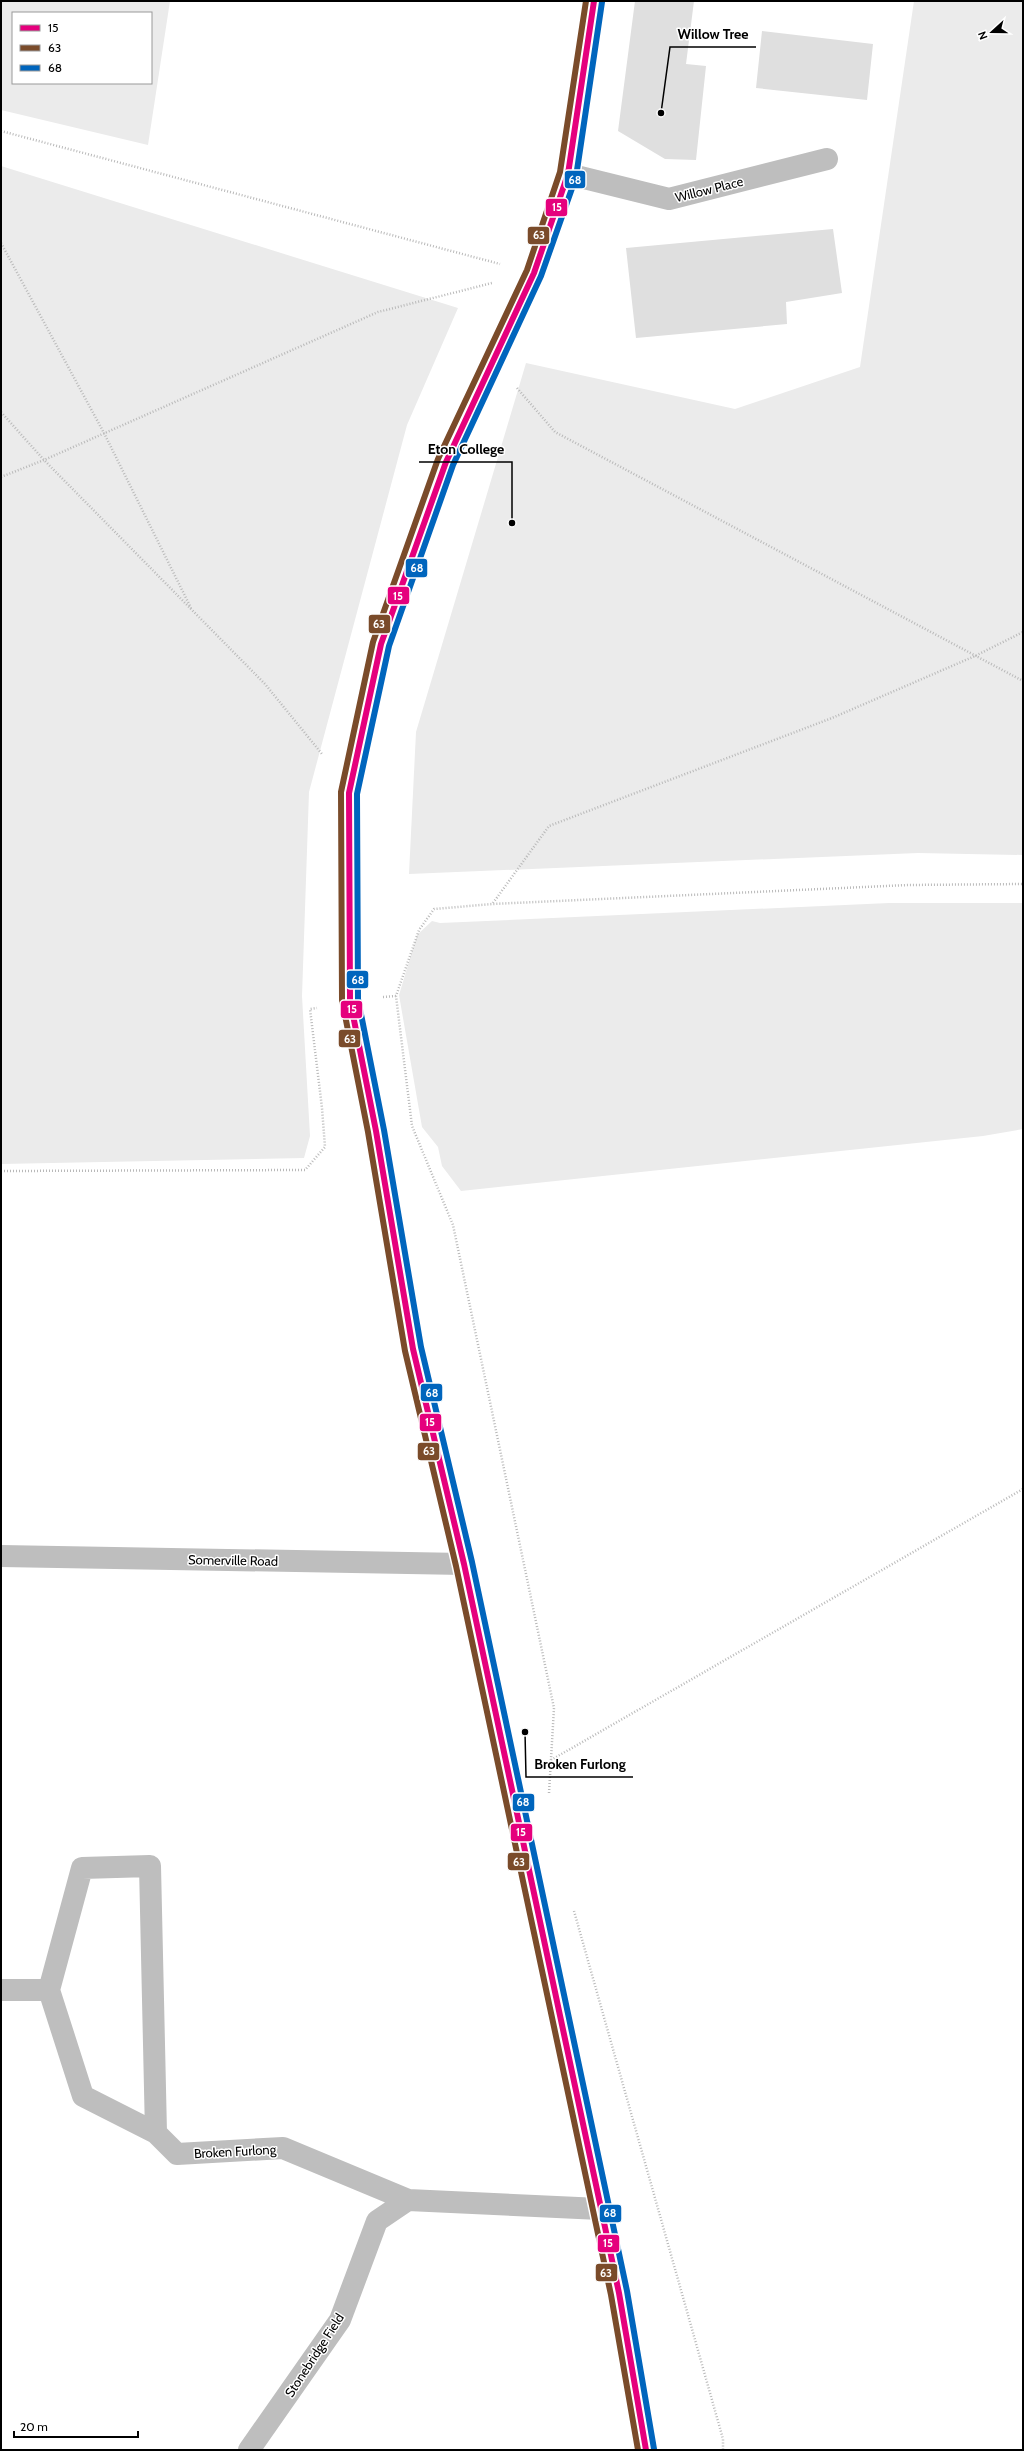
<svg xmlns="http://www.w3.org/2000/svg" width="1024" height="2451" font-family="Cabin,sans-serif">
	<style>
		.green { fill: #ebebeb; fill-rule: evenodd }
		.building { fill: #dfdfdf }
		.lines { fill: none; stroke-linecap: round; stroke-linejoin: round }
		.path { stroke: #b9b9b9; stroke-width: 2.5; stroke-dasharray: 1 2; stroke-linecap: butt }
		.minor { stroke: #bebebe; stroke-width: 22 }
		.secondary { stroke: #b8b8b8; stroke-width: 22 }
		.bus-1-casing { stroke: #fff; stroke-width: 9 }
		.bus-2-casing { stroke: #fff; stroke-width: 9 }
		.bus-3-casing { stroke: #fff; stroke-width: 9 }
		.bus-1 { stroke: #e5007d; stroke-width: 6 }
		.bus-2 { stroke: #7a4b2a; stroke-width: 6 }
		.bus-3 { stroke: #0065bd; stroke-width: 6 }
		.labels { text-anchor: middle; dominant-baseline: central; stroke-width: 3; stroke-linejoin: round; paint-order: stroke }
		.street-label { font-size: 13px; fill: #000; stroke: #fff }
		.leader { fill: none; stroke: #000; stroke-width: 1.5 }
		.callout-dot { fill: #000; stroke: #fff; stroke-width: 1.5 }
		.callout-label { font-size: 14px; text-anchor: middle; font-weight: bold; fill: #000; stroke: #fff; stroke-width: 3; stroke-linejoin: round; paint-order: stroke }
		.line-badge { stroke: #fff; stroke-width: 1.5 }
		.badge-label { font-size: 11px; text-anchor: middle; font-weight: bold; fill: #fff }
	</style>
	<rect width="100%" height="100%" fill="#fff"/>
	<!-- green -->
	<path class="green" d="M1 1H170L148 145 1 110ZM13 13H151V83H13Z
		M914 1H1023V855L918 853 409 874 416 732 526 363 735 409 860 367Z
		M1 166 458 308 407 425 309 792 302 996 310 1136 304 1158 1 1164Z
		M889 903H1023V1129L983 1136 461 1191 442 1166 438 1147 422 1127 399 995 417 935 432 921 440 923Z"/>
	<!-- building -->
	<path class="building" d="M635 1H694L686 64 706 66 696 160 665 159 618 131Z
		M762 31 873 44 867 100 756 88Z
		M833 229 842 293 786 302 787 324 636 338 626 248Z"/>
	<g class="lines">
		<!-- path -->
		<path class="path" d="M1 131 500 264
			M1 243 104 433 191 608
			M517 388 555 432 1023 681
			M1 412 44 460 265 684 322 754
			M1 477 44 460 378 312 492 283
			M493 903 549 826 832 718 975 656 1023 632
			M383 997 396 996
			M1 1171 305 1170 325 1147 322 1108 310 1009 317 1008
			M551 1760 1023 1489
			M549 1793 554 1708 453 1225 412 1126 396 996 419 930 434 909 492 904 908 885 1023 884
			M574 1911 723 2439V2450"/>
		<!-- minor -->
		<path class="minor" d="M568 174 669 199 827 159
			M1 1556 464 1564
			M1 1990H49L83 2096 156 2133 177 2154 283 2148 408 2200 600 2209
			M49 1990 82 1868 150 1866 156 2133
			M249 2450 340 2320 377 2221 408 2200"/>
		<!-- secondary -->
		<path class="secondary" d="M594 1 568 174 534 273 446 462 381 644 349 793 350 1000 376 1131 413 1349 464 1564 619 2293 646 2450"/>
		<defs>
			<path id="bus-1" d="M594 1 568 174 534 273 446 462 381 644 349 793 350 1000 376 1131 413 1349 464 1564 619 2293 646 2450"/>
			<path id="bus-2" d="M586 1 560 172 527 270 438 459 373 642 341 792 342 1000 368 1132 405 1351 456 1566 611 2295 638 2450"/>
			<path id="bus-3" d="M602 2 576 177 541 276 453 465 389 646 357 794 358 999 384 1130 421 1347 472 1562 627 2291 654 2449"/>
		</defs>
		<!-- bus-1 casing -->
		<use href="#bus-1" class="bus-1-casing"/>
		<!-- bus-2 casing -->
		<use href="#bus-2" class="bus-2-casing"/>
		<!-- bus-3 casing -->
		<use href="#bus-3" class="bus-3-casing"/>
		<!-- bus-1 -->
		<use href="#bus-1" class="bus-1"/>
		<!-- bus-2 -->
		<use href="#bus-2" class="bus-2"/>
		<!-- bus-3 -->
		<use href="#bus-3" class="bus-3"/>
	</g>
	<g class="labels">
		<!-- street labels -->
		<g class="street-label">
			<text transform="translate(709 189) rotate(-14)">Willow Place</text>
			<text transform="translate(233 1560) rotate(1)">Somerville Road</text>
			<text transform="translate(235 2151) rotate(-3)">Broken Furlong</text>
			<text transform="translate(314 2355) rotate(-57)">Stonebridge Field</text>
		</g>
	</g>
	<!-- callouts -->
	<path class="leader" d="M661 113L670 47H756M512 523L512 462H419M525 1732L526 1777H633"/>
	<g class="callout-dot">
		<circle cx="661" cy="113" r="4"/>
		<circle cx="512" cy="523" r="4"/>
		<circle cx="525" cy="1732" r="4"/>
	</g>
	<g class="callout-label">
		<text x="713" y="39">Willow Tree</text>
		<text x="466" y="454">Eton College</text>
		<text x="580" y="1769">Broken Furlong</text>
	</g>
	<g class="line-badge">
		<rect x="564" y="170" width="22" height="19" rx="4" fill="#0065bd"/>
		<rect x="545" y="198" width="23" height="19" rx="4" fill="#e5007d"/>
		<rect x="527" y="226" width="23" height="19" rx="4" fill="#7a4b2a"/>
		<rect x="405" y="558" width="23" height="20" rx="4" fill="#0065bd"/>
		<rect x="387" y="586" width="23" height="19" rx="4" fill="#e5007d"/>
		<rect x="368" y="614" width="23" height="20" rx="4" fill="#7a4b2a"/>
		<rect x="346" y="970" width="23" height="19" rx="4" fill="#0065bd"/>
		<rect x="340" y="1000" width="23" height="19" rx="4" fill="#e5007d"/>
		<rect x="338" y="1029" width="23" height="19" rx="4" fill="#7a4b2a"/>
		<rect x="420" y="1383" width="23" height="19" rx="4" fill="#0065bd"/>
		<rect x="419" y="1413" width="23" height="19" rx="4" fill="#e5007d"/>
		<rect x="417" y="1442" width="23" height="19" rx="4" fill="#7a4b2a"/>
		<rect x="512" y="1793" width="23" height="19" rx="4" fill="#0065bd"/>
		<rect x="510" y="1823" width="23" height="19" rx="4" fill="#e5007d"/>
		<rect x="507" y="1852" width="23" height="19" rx="4" fill="#7a4b2a"/>
		<rect x="599" y="2204" width="23" height="19" rx="4" fill="#0065bd"/>
		<rect x="597" y="2234" width="23" height="19" rx="4" fill="#e5007d"/>
		<rect x="595" y="2263" width="23" height="19" rx="4" fill="#7a4b2a"/>
	</g>
	<g class="badge-label">
		<text x="575" y="184">68</text>
		<text x="557" y="211">15</text>
		<text x="539" y="239">63</text>
		<text x="417" y="572">68</text>
		<text x="398" y="600">15</text>
		<text x="379" y="628">63</text>
		<text x="358" y="984">68</text>
		<text x="352" y="1013">15</text>
		<text x="350" y="1043">63</text>
		<text x="432" y="1397">68</text>
		<text x="430" y="1426">15</text>
		<text x="429" y="1455">63</text>
		<text x="523" y="1806">68</text>
		<text x="521" y="1836">15</text>
		<text x="519" y="1866">63</text>
		<text x="610" y="2217">68</text>
		<text x="608" y="2247">15</text>
		<text x="606" y="2277">63</text>
	</g>
	<!-- border -->
	<rect width="1024" height="2451" fill="none" stroke="#000000" stroke-width="4"/>
	<!-- legend -->
	<rect x="12" y="12" width="140" height="72" fill="#ffffff" stroke="#999999"/>
	<rect x="20" y="25" width="20" height="6" fill="#e5007d" stroke="#999999"/>
	<text x="48" y="32" font-size="12" fill="#000000">15</text>
	<rect x="20" y="45" width="20" height="6" fill="#7a4b2a" stroke="#999999"/>
	<text x="48" y="52" font-size="12" fill="#000000">63</text>
	<rect x="20" y="65" width="20" height="6" fill="#0065bd" stroke="#999999"/>
	<text x="48" y="72" font-size="12" fill="#000000">68</text>
	<!-- north arrow -->
	<g transform="translate(992 32) rotate(249)" stroke="#ffffff" stroke-width="3" paint-order="stroke">
	<path d="M0-3L7 15L0 10L-7 15Z" fill="#000000"/>
	<text y="-6" font-size="11" font-weight="bold" text-anchor="middle" fill="#000000">N</text>
	</g>
	<!-- scale -->
	<path d="M14 2431v6h124v-6" fill="none" stroke="#000000" stroke-width="2"/>
	<text x="20" y="2431" font-size="12" fill="#000000" stroke="#ffffff" stroke-width="3" paint-order="stroke">20 m</text>
</svg>
